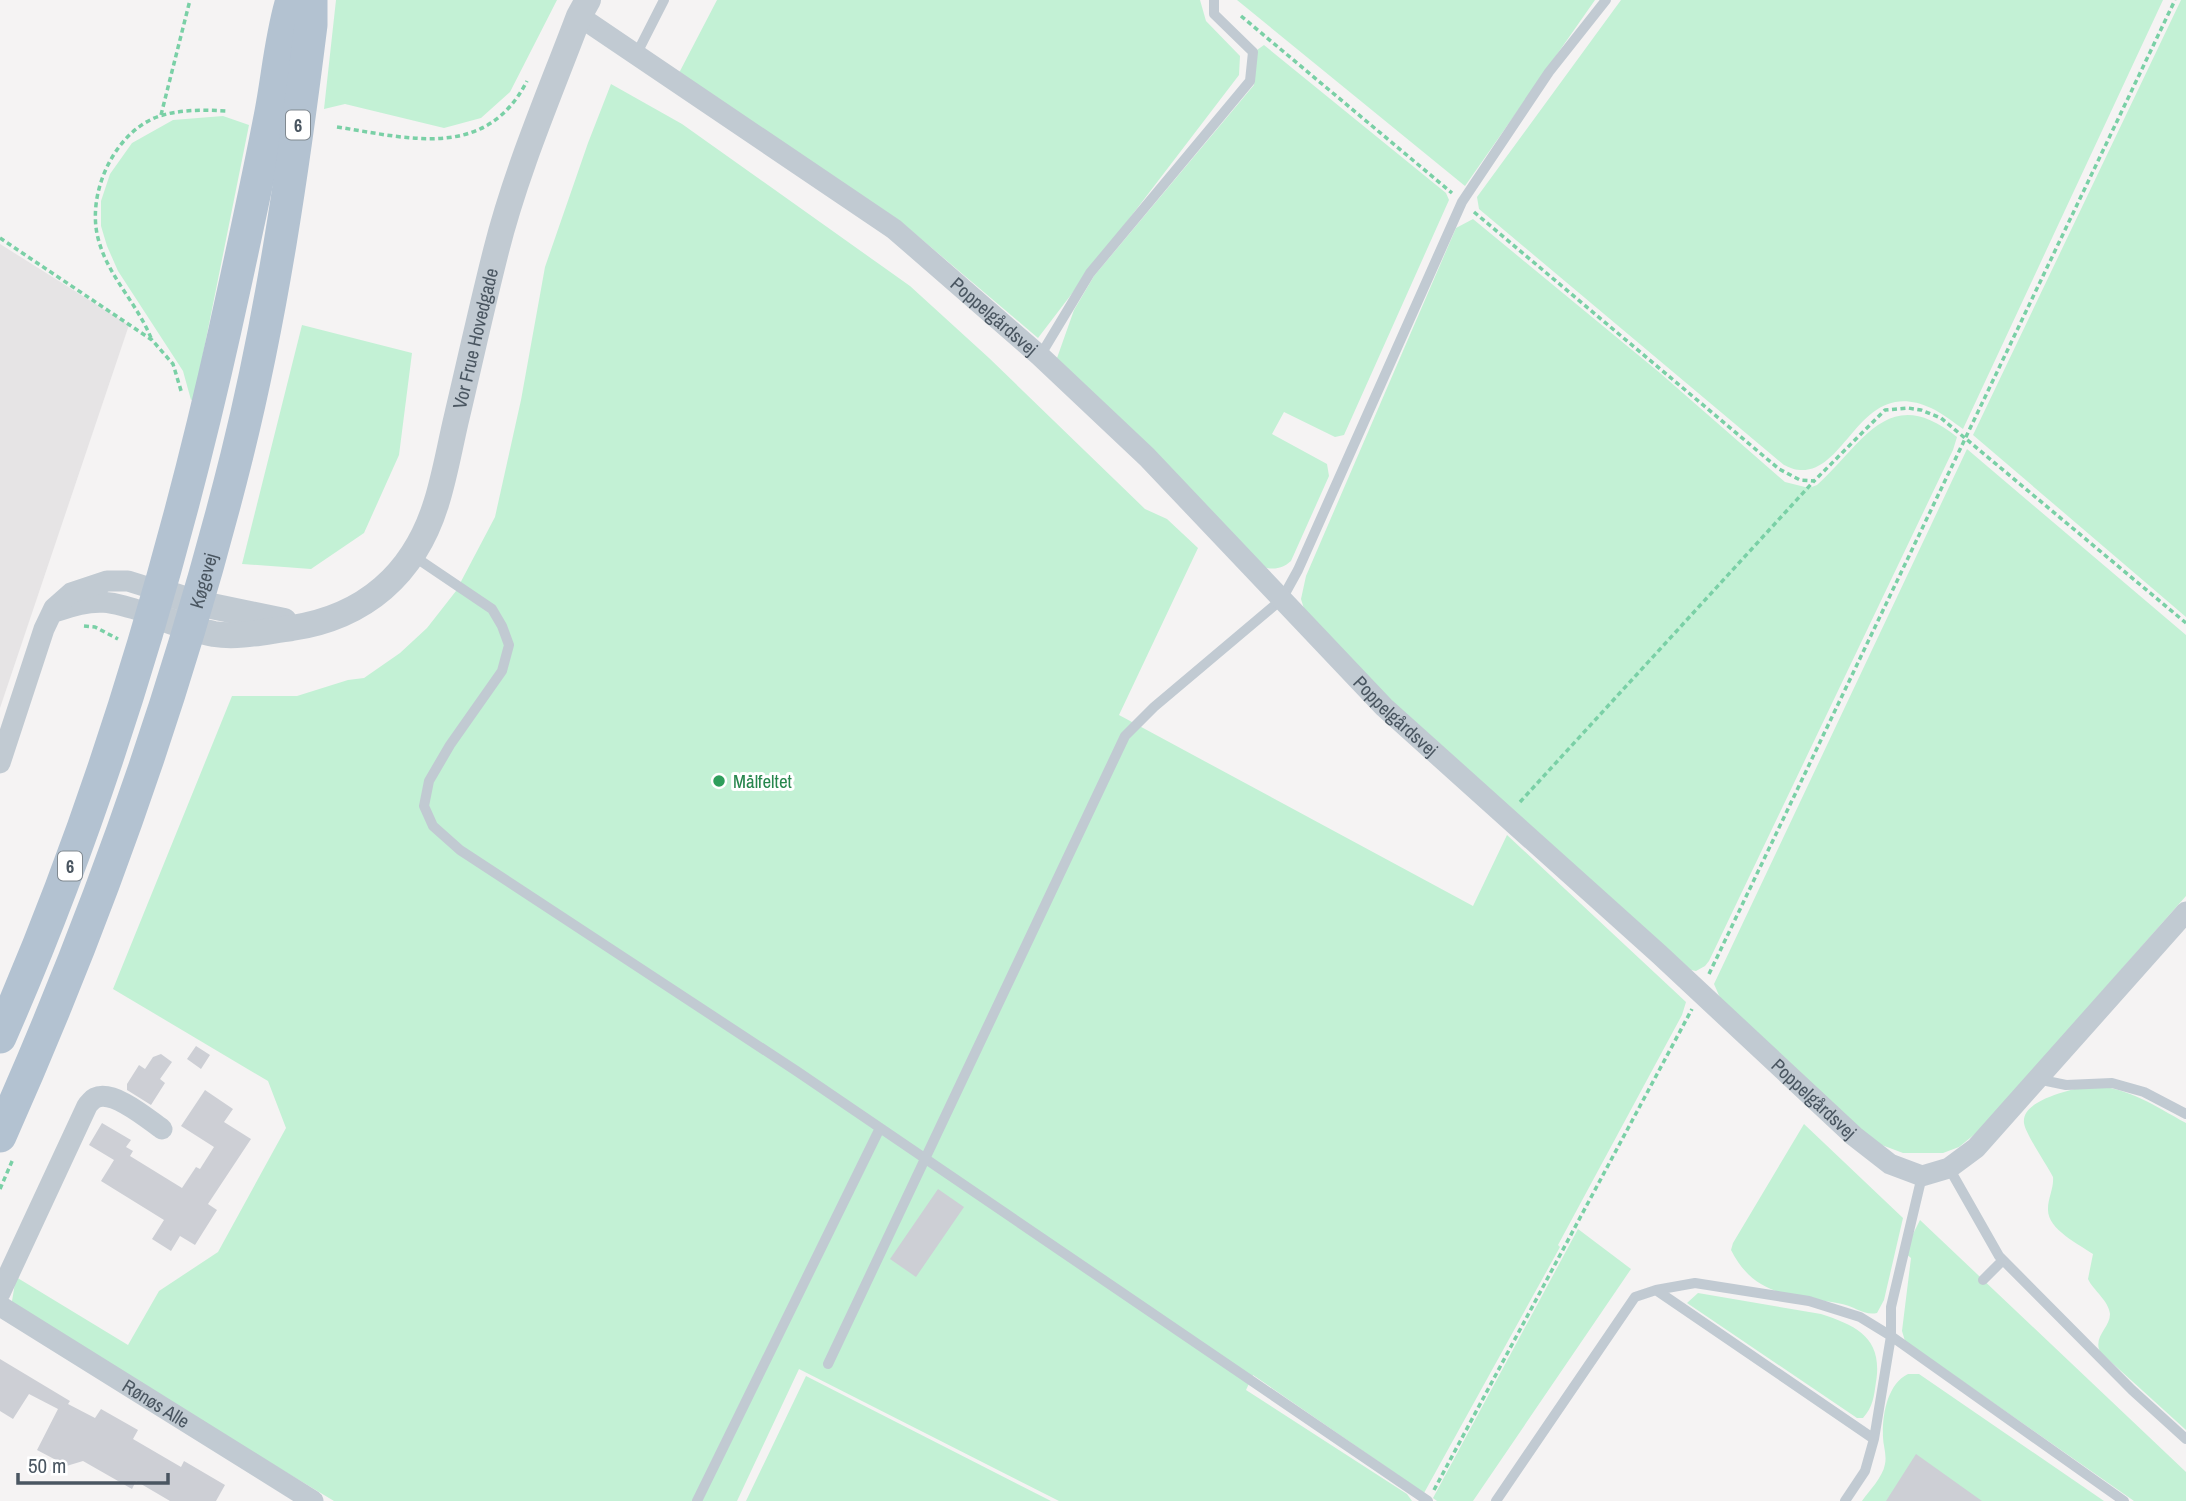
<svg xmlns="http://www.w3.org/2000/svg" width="2186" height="1501" font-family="'Archivo Narrow',sans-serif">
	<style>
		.education { fill: #e6e4e5 }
		.green { fill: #c3f1d5 }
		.building { fill: #cdcfd5 }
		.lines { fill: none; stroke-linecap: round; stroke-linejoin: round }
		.path { stroke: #7ad0a6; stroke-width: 3.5; stroke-dasharray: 5 3.5; stroke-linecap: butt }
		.service { stroke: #c1cad2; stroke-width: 10 }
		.minor { stroke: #c1cad2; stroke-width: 21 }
		.tertiary { stroke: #c1cad2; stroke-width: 26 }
		.primary { stroke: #b3c2d1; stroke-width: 33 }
		.leisure-dot { fill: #2e9e5b; stroke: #fff; stroke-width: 2.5 }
		.labels { text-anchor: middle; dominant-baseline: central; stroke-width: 6; stroke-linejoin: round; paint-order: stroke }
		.shield { fill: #fff; stroke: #808990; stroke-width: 2 }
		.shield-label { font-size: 18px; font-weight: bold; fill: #4a5661 }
		.street-label { font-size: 19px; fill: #4a5661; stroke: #fff }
		.leisure-label { font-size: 19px; fill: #27864d; stroke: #fff; text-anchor: start }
	</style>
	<rect width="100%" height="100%" fill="#f5f3f3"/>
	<!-- education -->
	<path class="education" d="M0 244 129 325 0 708Z"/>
	<!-- green -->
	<path class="green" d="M336 0H557L510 92 481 118 444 128 345 104 324 109Z
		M717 0H1200L1206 21 1240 56 1239 75 1038 338 900 221 679 73Z
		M1237 0H1595L1465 186Z
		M1621 0H2163L1963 429C1953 422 1942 413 1931 408 1860 375 1848 473 1800 470 1794 470 1789 467 1784 465L1479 209 1477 197Z
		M2181 0H2186V617L1973 435Z
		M1264 45 1446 193 1449 200 1344 435 1335 437 1284 412 1272 434 1327 464 1329 476 1291 561C1282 569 1274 570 1262 567L1057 358 1074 310 1094 276 1254 85 1257 50Z
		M611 84 682 124 910 286 989 358 1145 509 1167 519 1198 548 1119 715 1473 906 1507 835 1686 1002 1682 1015 1558 1245 1560 1247 1424 1493 1253 1375 1246 1390 1407 1494 1412 1501H1059L799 1369 737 1501H334L11 1307 16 1277 128 1345 159 1291 218 1252 286 1128 268 1081 113 989 232 696H297L348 680 364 678 400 653 427 628 456 591 495 517 521 400 545 267 588 143Z
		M223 116 249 125 194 399 191 400 183 371 118 271 107 246 101 226V201L110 174 132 143 173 120Z
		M1473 219 1660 373 1785 482 1809 488 1817 485C1864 442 1889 382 1957 437L1953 450 1709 961 1705 966 1696 971 1691 970 1357 670 1305 612 1301 599 1306 576 1456 228Z
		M302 325 412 353 399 455 364 533 311 569 242 564Z
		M1967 449 2186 635V896L1981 1129 1959 1147 1943 1153H1903L1871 1141 1721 1000 1714 984Z
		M2092 1085C2131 1089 2153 1105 2186 1123V1430L2100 1352C2093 1336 2110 1328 2110 1314 2109 1301 2093 1290 2088 1279L2093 1254C2079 1244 2047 1229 2048 1209 2048 1198 2054 1188 2053 1177 2047 1165 2025 1133 2024 1123 2021 1099 2075 1089 2092 1085Z
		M1804 1124 1903 1218 1884 1300 1877 1313C1864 1316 1854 1306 1842 1304 1794 1294 1756 1299 1731 1250L1733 1243Z
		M1920 1220 2186 1472V1501H2134L1905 1341 1902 1331 1911 1258 1904 1252Z
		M1578 1229 1631 1269 1473 1501H1437L1433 1498Z
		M1698 1293 1821 1314C1858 1326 1883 1339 1876 1382 1874 1396 1873 1407 1863 1418H1857L1687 1303Z
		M1908 1374H1919L2104 1501H1862C1869 1491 1883 1477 1885 1464 1887 1455 1883 1445 1883 1437 1882 1416 1887 1384 1908 1374Z
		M806 1376 1051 1501H746Z"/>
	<!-- building -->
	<path class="building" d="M196 1046 210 1055 201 1069 187 1059Z
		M161 1054 172 1062 160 1079 165 1083 151 1105 127 1090V1084L139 1065 145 1069 153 1057Z
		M205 1090 233 1109 224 1122 251 1139 208 1204 217 1210 195 1245 180 1236 171 1251 152 1239 164 1220 101 1181 114 1160 89 1145 102 1123 131 1140 126 1147 133 1151 130 1156 182 1188 196 1167 200 1169 214 1147 181 1126Z
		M938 1189 964 1207 916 1277 890 1259Z
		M0 1359 70 1401 68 1404 95 1418 101 1409 138 1430 133 1439 181 1467 184 1461 225 1485 216 1501H170L136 1481 132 1489 83 1461 50 1471 56 1460 37 1450 58 1409 29 1394 13 1419 0 1411Z
		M1916 1454 1982 1501H1886Z"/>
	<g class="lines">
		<!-- path -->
		<path class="path" d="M1241 16 1452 193
			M161 115 190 0
			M337 127C409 138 486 161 527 81
			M1474 212 1779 469 1800 480 1814 481 1885 410 1908 408 1921 410 1941 418 2186 623
			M0 238 152 340 173 364 182 394
			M151 338C137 303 107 275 98 238 86 192 116 128 163 115 185 109 206 110 228 111
			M84 626 95 627 118 639
			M1520 802 1814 481
			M1709 974 2175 0
			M0 1189 13 1159
			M1434 1490 1692 1009"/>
		<!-- service -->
		<path class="service" d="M636 55 664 0
			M1040 356 1090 273 1250 81 1253 52 1214 14V0
			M412 555 492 609 502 626 509 645 502 671 450 745 429 781 424 806 433 826 460 850 798 1072 1428 1501
			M2037 1079 2066 1085 2112 1083 2144 1092 2186 1114
			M1949 1168 1999 1256 2132 1390 2186 1439
			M1983 1280 2003 1260
			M1656 1290 1695 1283 1809 1301 1860 1317 1891 1336 2124 1501
			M828 1364 1125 736 1154 707 1282 599 1298 570 1462 202 1549 72 1606 0
			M697 1501 880 1128
			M1496 1501 1635 1297 1656 1290 1874 1439
			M1845 1501 1865 1471 1874 1439 1891 1336V1307L1922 1176"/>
		<!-- minor -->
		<g class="minor">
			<path id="s1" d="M579 16 894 229 1040 356 1147 457 1384 707 1659 954 1854 1136 1890 1164 1922 1176 1949 1168 1976 1148 2186 912"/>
			<path d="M58 611C99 596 113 602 153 615"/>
			<path d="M0 763 44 629 54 608 71 593 107 581H128L160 591"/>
			<path d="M0 1293 87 1106C88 1104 93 1099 95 1098 113 1089 148 1119 162 1129"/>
			<path id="s2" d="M0 1306 313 1501"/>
		</g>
		<!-- tertiary -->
		<g class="tertiary">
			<path d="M160 591 197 603 284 621"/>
			<path id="s3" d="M153 615C173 622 193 630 214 634 240 638 267 631 292 628 365 617 414 574 436 504 445 476 450 445 457 416 470 361 482 306 496 251 516 171 550 93 579 16L588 0"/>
		</g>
		<!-- primary -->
		<g class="primary">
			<path d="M0 1037C100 810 171 572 225 330 241 257 257 185 271 112 278 75 281 36 292 0"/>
			<path id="s4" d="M0 1136C99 914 178 691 237 455 272 314 293 170 311 25V0"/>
		</g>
	</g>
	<!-- markers -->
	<circle class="leisure-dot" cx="719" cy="781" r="7"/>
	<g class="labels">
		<!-- shield labels -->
		<g class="shield">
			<rect x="286" y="110.5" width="24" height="29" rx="5"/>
			<rect x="58" y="851.5" width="24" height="29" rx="5"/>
		</g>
		<g class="shield-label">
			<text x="298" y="125">6</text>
			<text x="70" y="866">6</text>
		</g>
		<!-- street labels -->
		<g class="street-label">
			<text stroke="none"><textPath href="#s1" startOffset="513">Poppelgårdsvej</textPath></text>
			<text stroke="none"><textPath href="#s3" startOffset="514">Vor Frue Hovedgade</textPath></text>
			<text stroke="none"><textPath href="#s4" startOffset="592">Køgevej</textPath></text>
			<text stroke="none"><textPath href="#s1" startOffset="1080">Poppelgårdsvej</textPath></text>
			<text stroke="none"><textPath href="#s1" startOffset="1647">Poppelgårdsvej</textPath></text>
			<text stroke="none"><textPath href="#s2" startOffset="184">Rønøs Alle</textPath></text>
		</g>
		<!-- leisure labels -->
		<g class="leisure-label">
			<text x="733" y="781">Målfeltet</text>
		</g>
	</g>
	<!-- scale -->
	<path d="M18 1473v10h150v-10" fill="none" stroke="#4a5661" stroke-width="3.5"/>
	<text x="28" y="1473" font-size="21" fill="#4a5661" stroke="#ffffff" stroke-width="5" paint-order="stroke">50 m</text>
</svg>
